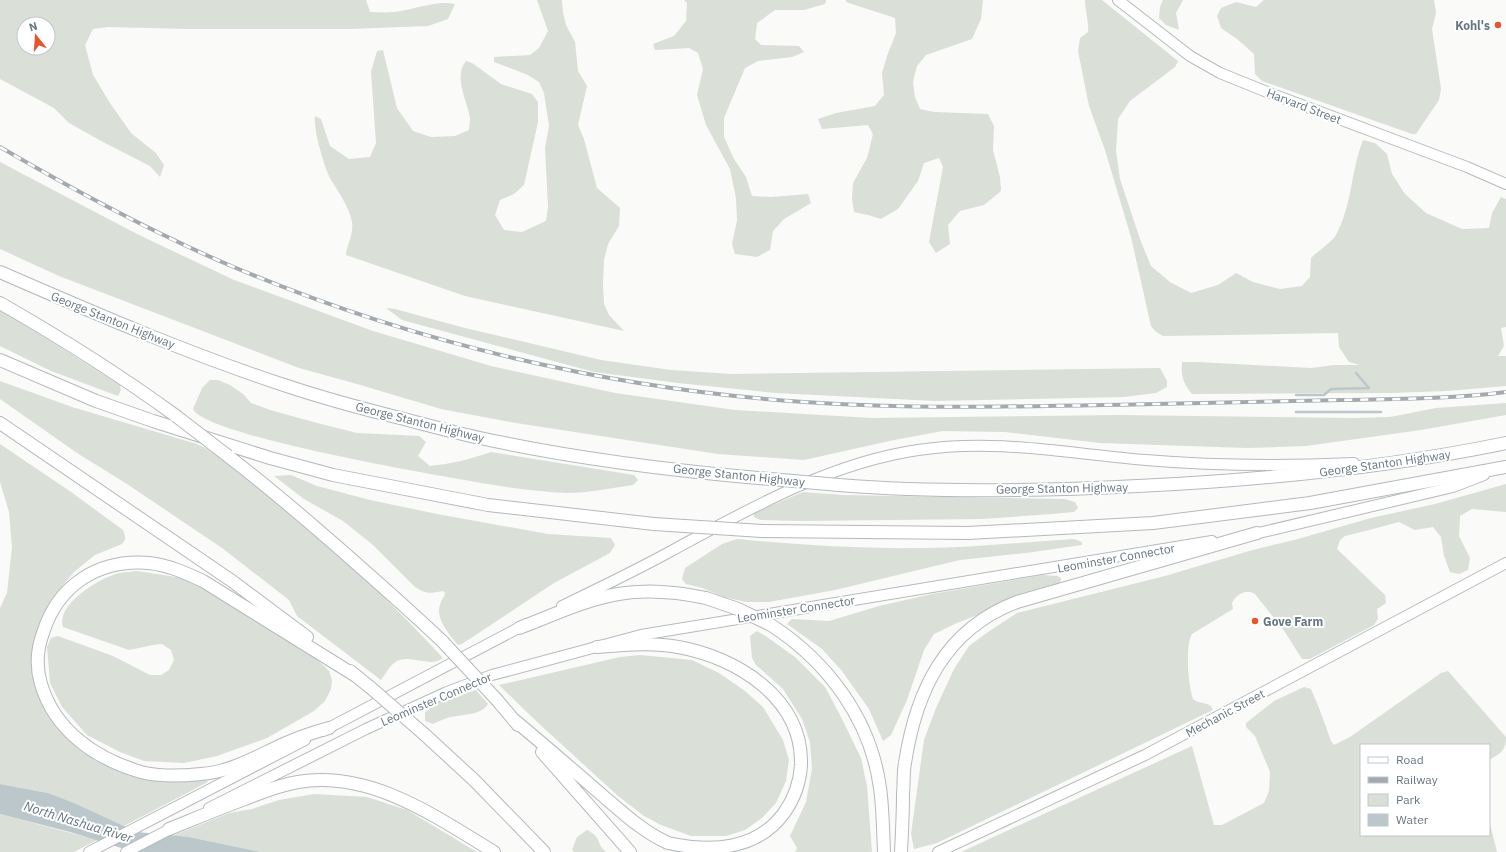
<svg xmlns="http://www.w3.org/2000/svg" width="1506" height="852" font-family="'IBM Plex Sans',sans-serif">
	<style>
		.green { fill: #dadfd7; fill-rule: evenodd }
		.water { fill: #bbc7cb }
		.lines { fill: none; stroke-linecap: round; stroke-linejoin: round }
		.stream { stroke: #bbc7cb; stroke-width: 2.5 }
		.major-casing { stroke: #b5babe; stroke-width: 12 }
		.highway-casing { stroke: #b4b9bd; stroke-width: 14 }
		.major { stroke: #fff; stroke-width: 10 }
		.highway { stroke: #fff; stroke-width: 12 }
		.rail-casing { stroke: #a2aab0; stroke-width: 4 }
		.rail { stroke: #fff; stroke-width: 2.5; stroke-dasharray: 8; stroke-linecap: butt }
		.highway-bridge-casing { stroke: #b4b9bd; stroke-width: 14; stroke-linecap: butt }
		.highway-bridge { stroke: #fff; stroke-width: 12 }
		.poi-dot { fill: #e4572e; stroke: #fff; stroke-width: 1.5 }
		.labels { text-anchor: middle; dominant-baseline: central; stroke-width: 4; stroke-linejoin: round; paint-order: stroke }
		.poi-label { font-size: 12px; font-weight: bold; fill: #657683; stroke: #fff; text-anchor: end }
		.street-label { font-size: 12px; fill: #657683; stroke: #fff }
		.water-label { font-size: 13px; font-style: italic; fill: #60757c; stroke: #fff }
	</style>
	<rect width="100%" height="100%" fill="#fafaf8"/>
	<!-- green -->
	<path class="green" d="M0 0H366L370 12C378 12 387 13 395 12 414 10 436 0 455 4L448 19 428 26 350 29H188L108 27 93 29 85 45 93 75 110 103 131 133 156 153 164 165 160 177 150 166 103 142 69 123 54 108 0 79ZM24 24H48V48H24Z
		M537 0H562L563 12 566 25 575 42 578 71 587 86 578 125 584 139 597 188 620 208 619 226 608 244 604 260 603 284 604 304 609 315 624 331 465 296 346 255C347 244 354 234 352 222 349 206 338 192 330 178 324 166 313 129 315 116L321 119 330 146 349 159 370 157 376 143 371 72 377 51 383 50 397 108 413 131 431 137 455 136 469 130C469 126 470 122 470 118 467 100 453 77 466 61L472 63 501 84 532 94 538 102V122L524 185 514 194 500 200 495 215 504 230 522 232 546 221 548 207 545 148 549 126 544 93 539 82 528 75 494 62V57L530 55 539 48 548 31Z
		M684 0H826L825 4 804 10H775L757 23 755 39 761 45 799 46 804 52 792 57 758 61 745 68 724 118V137L734 159 746 177 752 196 771 197 808 194 811 203 784 219 773 231 770 250 757 257 735 254 732 244 737 220 736 198 730 169 706 125 697 95 703 69 698 53 689 48 655 50 653 44 674 36 686 21 687 3Z
		M846 0H983L981 19 972 39 926 55 917 66 913 82 915 97 920 109 934 112 988 114 994 126 993 150 1000 177 1001 191 984 205 960 211 948 225 950 244 936 253 929 242 943 167 939 158 924 163 918 181 898 209 881 219 868 215 854 212 852 199 853 183 867 158 873 134 868 125 822 129 818 119 836 113 875 106 884 95 882 73 887 56 896 33 895 18 846 2Z
		M1085 0H1102L1178 61 1175 67 1130 101 1118 119 1116 151 1120 179 1141 242 1151 266 1170 282 1191 293 1218 285 1236 273 1253 282 1280 289 1302 286 1310 277 1311 258C1317 252 1332 242 1336 235 1352 206 1351 170 1363 140L1375 143 1387 154 1392 174 1405 194 1426 213 1462 229 1489 228 1492 213 1501 197 1506 199V327L1501 328 1504 346 1498 356H1506V386L1447 391 1392 393 1192 394C1183 383 1181 376 1182 362H1198L1311 368 1334 365H1360L1349 362 1339 347 1338 333 1163 336 1155 331 1151 326 1131 237 1105 150 1089 106 1078 51 1080 38 1088 32C1089 21 1085 11 1085 0Z
		M1163 0H1183L1176 13 1179 30 1166 25 1159 18 1160 7Z
		M1264 0H1434L1436 13 1432 29 1441 89 1439 100 1418 131 1416 134H1412L1262 81 1255 74 1254 54 1237 39 1221 28 1217 16 1221 8 1236 2 1256 7Z
		M0 162 137 234 234 280 373 331 491 366 615 393 735 410 872 418 1119 415 1355 418 1390 417 1436 408 1506 403V415L1421 430 1306 446 1247 448 1100 443 1005 432 943 431 894 440 804 460 718 454 516 423 441 409 357 384 299 368 59 276 0 249Z
		M386 308 395 309 465 328 601 360 671 370 732 374 1160 368 1167 381V387L1156 393 1124 397 935 401 775 393 678 383 594 372 402 320Z
		M0 309 120 385 121 390 118 396 51 371 0 346Z
		M210 380H218L230 385 243 394 251 403 270 410 321 424 357 433 419 436 426 442 418 456 430 466C451 464 471 459 491 452L634 475 638 480 633 485C612 488 587 493 567 493 529 491 490 485 453 478 417 472 203 434 193 409L202 388Z
		M0 381 72 407 197 444C219 454 237 471 256 485 323 537 386 596 443 658 430 669 409 652 394 663 389 667 385 675 381 680L297 616 289 600 222 548 127 484 77 453 0 399Z
		M0 444 71 492 123 530C125 536 127 539 122 544L95 555 74 572 55 595 42 617 35 637 33 659 42 700 108 763 206 779 208 782 124 826 48 793 0 784V608L7 593 12 547 9 512 0 482Z
		M291 475 317 486 370 500 437 514 548 534 611 538 615 545 610 553 554 583 462 644 458 645C450 636 435 618 440 605 441 600 444 598 445 593L443 591C429 593 428 595 415 587L373 545 343 521 304 499 274 476Z
		M1506 484V512L1472 509 1460 516 1459 536 1470 558 1468 570 1459 574 1450 572 1444 556 1441 537 1433 527 1415 530 1399 522 1369 530 1345 536 1340 540 1337 549 1385 595 1386 603 1377 609 1378 619 1374 625 1310 659H1302L1285 632 1255 594C1246 588 1236 595 1232 603L1233 609 1192 634C1185 646 1188 685 1193 699 1200 705 1211 701 1213 710L937 843 914 849 911 834 924 740 936 708 954 669 969 646 988 632 1017 613 1165 576 1249 551 1298 539 1371 518 1435 504Z
		M803 492 843 495 1064 499 1075 502 1078 508 1074 512 1052 514 982 519 797 521 760 520 754 517V513Z
		M737 539C798 545 860 549 922 548 972 548 1023 542 1074 539L1082 542V545L1026 553 960 560 835 590 769 602H746L724 597 702 588 686 584 682 579 685 568 722 544Z
		M137 571 183 578 258 619 320 662 329 671 332 680 331 689 325 701 314 711 267 738 217 756 184 763 144 761 120 752 87 735 62 707 50 683 47 647 51 638 58 636 113 656 150 675H161L169 670 174 660 171 650 162 644 153 645 129 650 63 627C56 605 96 581 113 575 120 572 129 572 137 571Z
		M1042 575 1057 576 1061 578 1060 584 993 606 975 616 957 623 934 634 924 650 907 700 891 735 883 741 869 709 842 671 822 649 787 624 792 619 829 621 879 606 932 594Z
		M757 631 767 637 795 657 825 687 841 717 861 758 867 786 872 852H795L797 848 790 836 806 802 812 769 810 742 802 719 783 689 756 665 752 658 750 636Z
		M640 655 692 660 719 673 745 691 763 707 783 740 789 760 786 781 776 803 762 818 745 830 726 836H691L661 825 644 816 618 796 535 720 499 685 620 657Z
		M1448 671 1506 737C1506 751 1500 754 1489 760V745H1361V835H1489V820L1497 852H961L1192 746 1214 825H1222L1264 803 1269 791 1270 772 1255 736 1246 727V723L1274 701 1304 687 1311 689 1319 708 1331 741 1334 745 1350 737 1441 673Z
		M476 690 488 704C481 716 461 714 447 718 442 720 437 722 433 724L425 721V712L437 703Z
		M314 794 367 797 407 810 477 852H261L189 837 172 836 229 813 252 809 279 800Z
		M0 814 97 840 74 852H0Z
		M587 830C602 837 596 844 606 852H574L572 850 577 837Z"/>
	<!-- water -->
	<path class="water" d="M0 784 48 793 76 804 137 832 189 837 261 852H134L70 832 0 814Z"/>
	<g class="lines">
		<!-- stream -->
		<path class="stream" d="M1296 395H1324L1331 389 1369 388 1356 373
			M1296 412H1381"/>
		<defs>
			<path id="major" d="M1118 0 1190 56 1220 73 1267 92 1467 167 1506 184
				M1250 535 1453 487 1484 475
				M562 606C599 588 637 570 673 550 751 508 830 463 918 450 996 438 1070 454 1146 460 1215 466 1285 466 1354 463
				M323 731 526 624
				M209 808 366 729 447 692 492 675 641 635 1212 541
				M89 852 305 740
				M126 852 176 826
				M938 852 1145 755 1506 563"/>
			<path id="highway" d="M0 272C94 313 189 354 287 386 323 398 360 408 396 417 424 424 452 432 480 438 567 457 659 469 747 477
				M0 303C61 338 120 375 176 416
				M0 360 96 401 153 421 270 458 333 475 488 505 654 524
				M0 423 232 581 307 637
				M228 456C276 493 321 532 366 572 392 595 418 618 443 642
				M839 485C938 493 1039 491 1138 486 1262 480 1385 468 1506 443
				M762 531 968 533 1153 523 1310 503 1506 467
				M771 625C828 662 871 720 880 788 883 809 883 831 884 852
				M519 628C551 616 584 600 618 594 647 589 678 592 706 598
				M350 671 371 688
				M497 700 518 725
				M513 719C543 744 572 769 602 795 622 812 643 832 668 843 711 852 756 851 784 813 794 799 800 782 801 765 803 698 736 657 678 647 651 642 624 645 597 647
				M329 728C314 732 300 737 286 743 259 755 232 772 201 774 182 776 160 777 141 772 96 759 55 731 41 684 36 667 37 649 43 633 58 585 98 559 149 563 168 565 186 573 203 581L356 676
				M424 734 474 780 544 852
				M542 752 630 852
				M169 829C194 819 220 808 245 799 262 792 280 785 298 782 370 770 435 816 494 852
				M901 852C902 833 903 813 903 794 904 784 903 773 905 763 916 691 945 629 1017 602L1257 533"/>
		</defs>
		<!-- major casing -->
		<use href="#major" class="major-casing"/>
		<!-- highway casing -->
		<use href="#highway" class="highway-casing"/>
		<!-- major -->
		<use href="#major" class="major"/>
		<!-- highway -->
		<use href="#highway" class="highway"/>
		<defs>
			<path id="rail" d="M0 147C77 192 155 234 236 268 414 343 611 389 804 402 921 410 1038 406 1155 404 1217 403 1280 401 1342 400 1397 399 1452 399 1506 392"/>
		</defs>
		<!-- rail casing -->
		<use href="#rail" class="rail-casing"/>
		<!-- rail -->
		<use href="#rail" class="rail"/>
		<defs>
			<path id="highway-bridge" d="M176 416 228 456
				M747 477 839 485
				M654 524 762 531
				M706 598 738 609 771 625
				M443 642 497 700
				M371 688 424 734"/>
		</defs>
		<!-- highway-bridge casing -->
		<use href="#highway-bridge" class="highway-bridge-casing"/>
		<!-- highway-bridge -->
		<use href="#highway-bridge" class="highway-bridge"/>
	</g>
	<!-- markers -->
	<g class="poi-dot">
		<circle cx="1498" cy="25" r="4"/>
		<circle cx="1255" cy="621" r="4"/>
	</g>
	<g class="labels">
		<!-- poi labels -->
		<g class="poi-label">
			<text x="1490" y="25">Kohl's</text>
			<text x="1263" y="621" text-anchor="start">Gove Farm</text>
		</g>
		<!-- street labels -->
		<g class="street-label">
			<text transform="translate(1304 106) rotate(21)">Harvard Street</text>
			<text transform="translate(113 320) rotate(22)">George Stanton Highway</text>
			<text transform="translate(420 422) rotate(14)">George Stanton Highway</text>
			<text transform="translate(1385 463) rotate(-8)">George Stanton Highway</text>
			<text transform="translate(739 475) rotate(6)">George Stanton Highway</text>
			<text transform="translate(1062 488) rotate(-1)">George Stanton Highway</text>
			<text transform="translate(1116 558) rotate(-10)">Leominster Connector</text>
			<text transform="translate(796 609) rotate(-9)">Leominster Connector</text>
			<text transform="translate(436 699) rotate(-23)">Leominster Connector</text>
			<text transform="translate(1225 713) rotate(-28)">Mechanic Street</text>
		</g>
		<!-- water labels -->
		<g class="water-label">
			<text transform="translate(78 822) rotate(17)">North Nashua River</text>
		</g>
	</g>
	<!-- legend -->
	<rect x="1360" y="744" width="130" height="92" fill="#ffffff" stroke="#c1c8cd"/>
	<rect x="1368" y="757" width="20" height="6" fill="#ffffff" stroke="#c1c8cd"/>
	<text x="1396" y="764" font-size="12" fill="#657683">Road</text>
	<rect x="1368" y="777" width="20" height="6" fill="#a2aab0" stroke="#c1c8cd"/>
	<text x="1396" y="784" font-size="12" fill="#657683">Railway</text>
	<rect x="1368" y="794" width="20" height="12" fill="#dadfd7" stroke="#c1c8cd"/>
	<text x="1396" y="804" font-size="12" fill="#657683">Park</text>
	<rect x="1368" y="814" width="20" height="12" fill="#bbc7cb" stroke="#c1c8cd"/>
	<text x="1396" y="824" font-size="12" fill="#657683">Water</text>
	<!-- north arrow -->
	<g transform="translate(36 36) rotate(343)"><circle r="19" fill="#ffffff" stroke="#c1c8cd"/>
	<path d="M0-3L7 15L0 10L-7 15Z" fill="#e4572e"/>
	<text y="-6" font-size="11" font-weight="bold" text-anchor="middle" fill="#657683">N</text>
	</g>
</svg>
